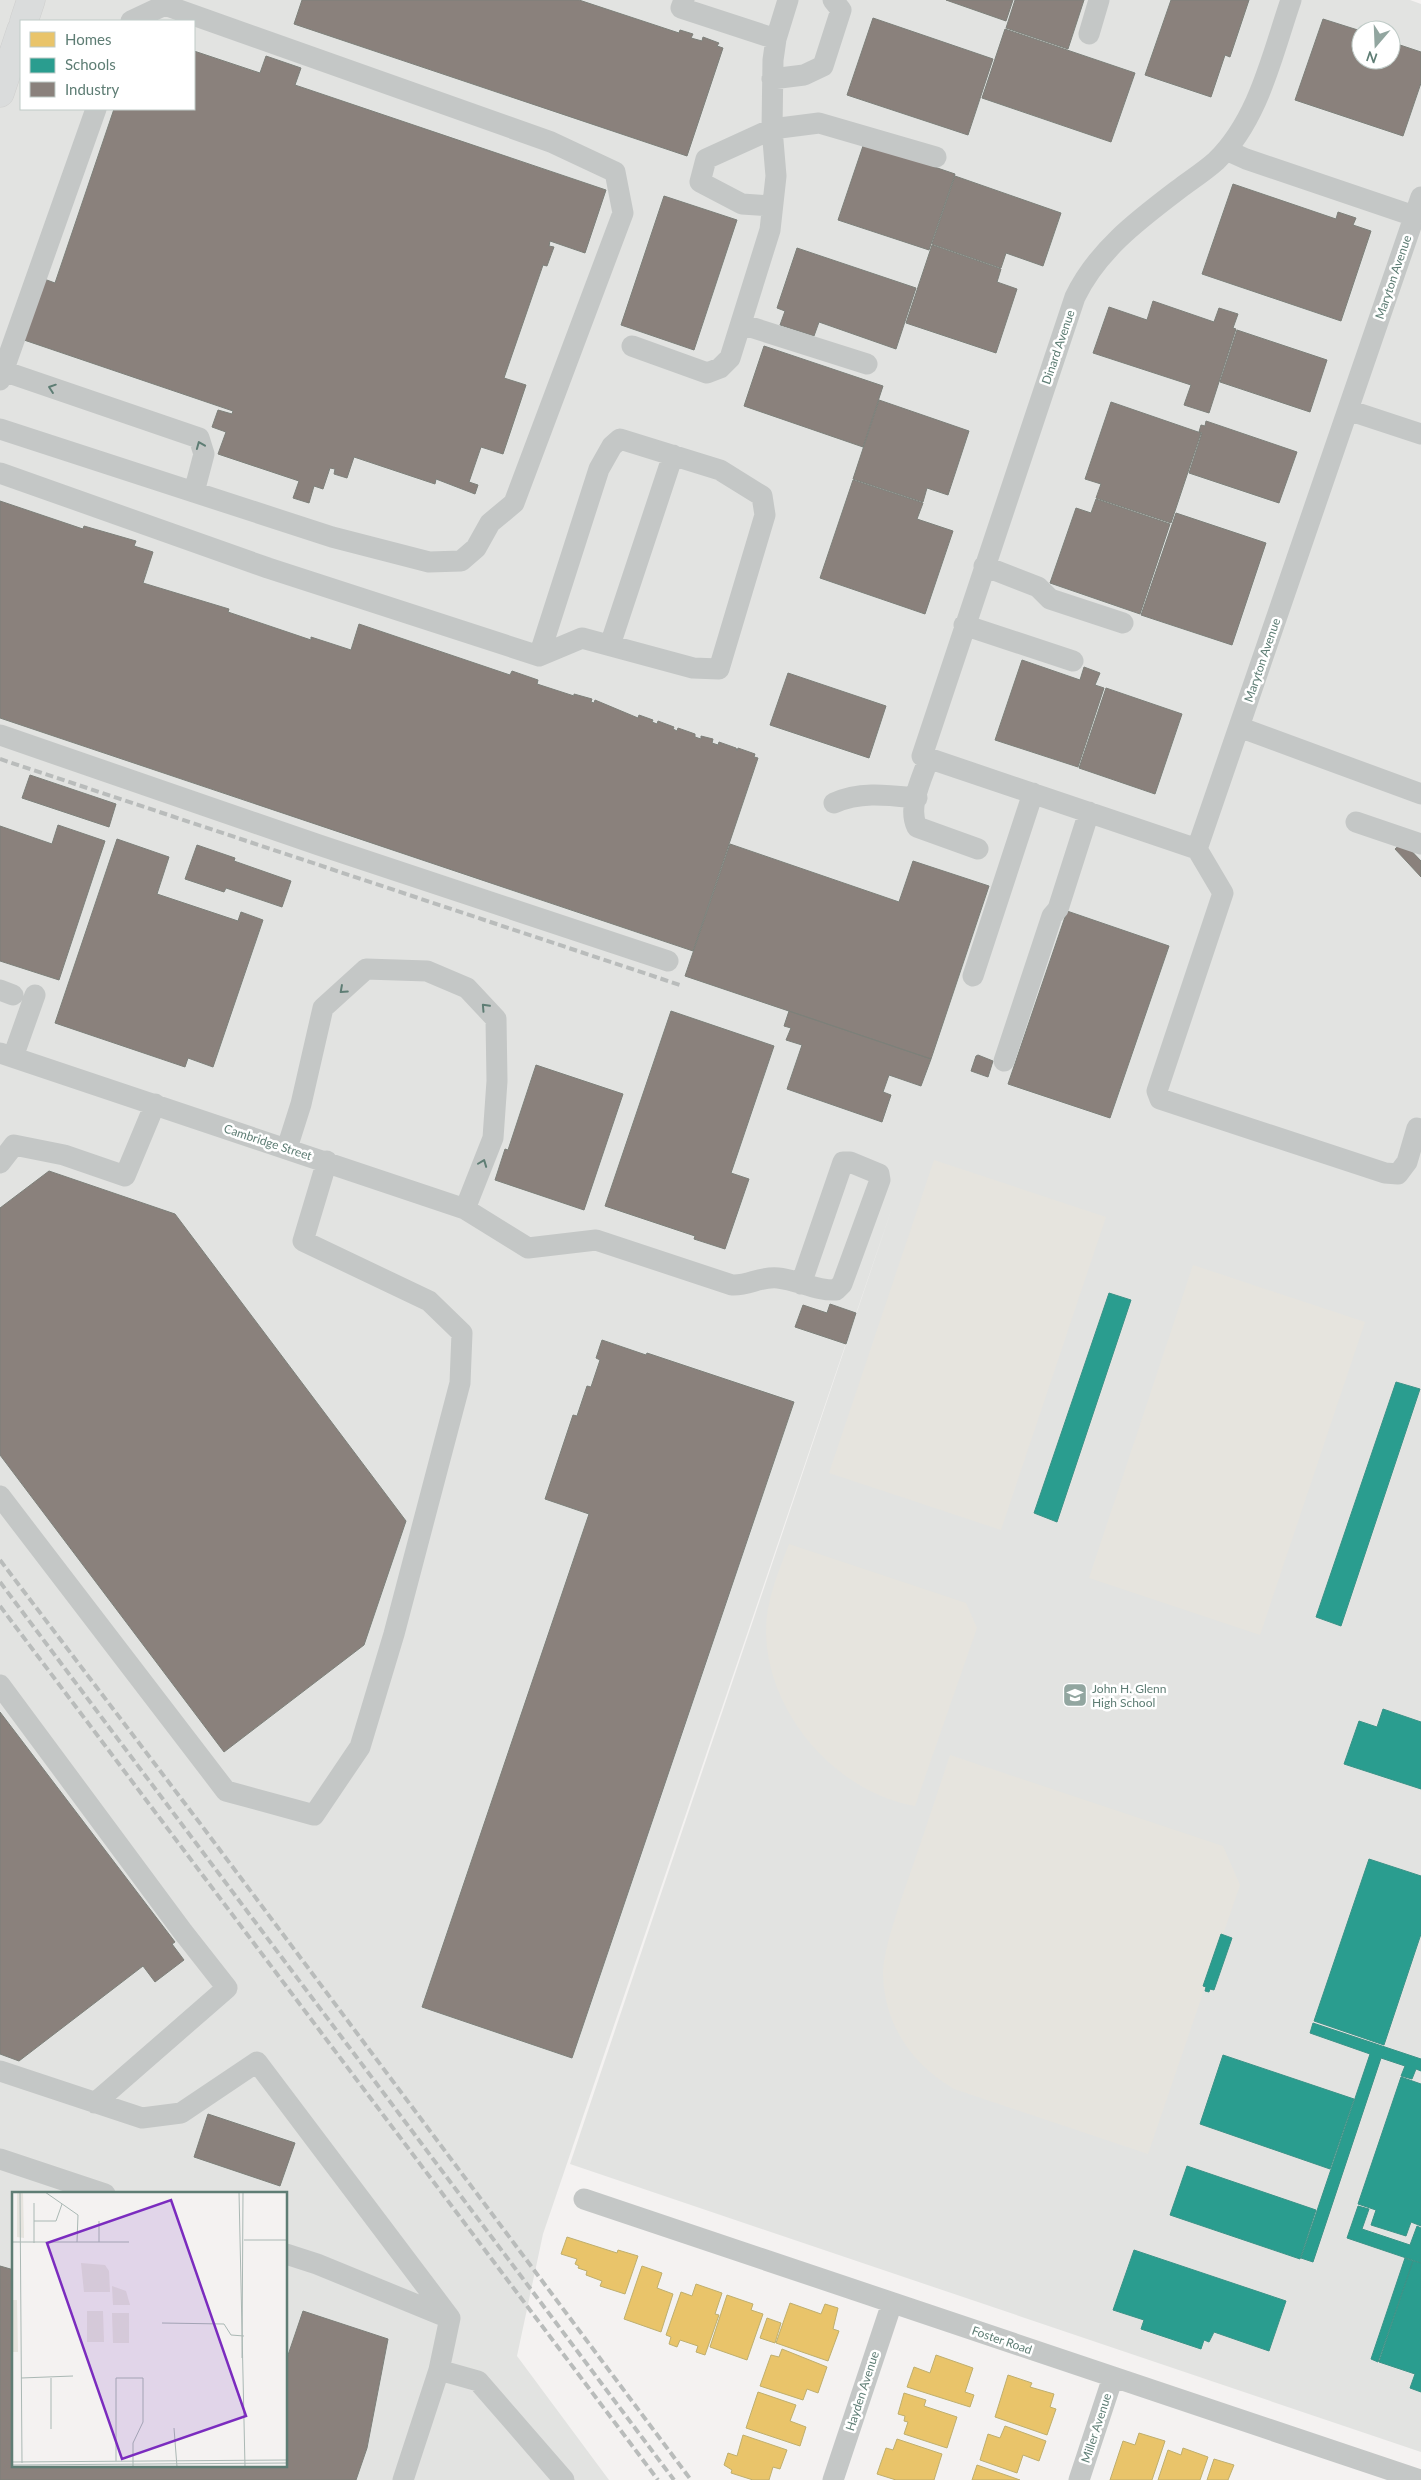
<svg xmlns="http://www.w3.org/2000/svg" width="1421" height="2480" font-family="Lato,sans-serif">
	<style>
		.built { fill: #e2e3e1; fill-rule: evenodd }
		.green { fill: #e6e4de }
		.homes { fill: #e9c46a; stroke: #bfaf6d }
		.schools { fill: #2a9d8f; stroke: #3a9387 }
		.industry { fill: #8a817c; stroke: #7d807a }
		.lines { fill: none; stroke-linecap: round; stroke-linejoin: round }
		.major-casing { stroke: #cececd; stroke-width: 29 }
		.minor { stroke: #c4c7c6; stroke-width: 21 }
		.major { stroke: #dadcdc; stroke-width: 28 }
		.rail { stroke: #b9bcbb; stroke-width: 4; stroke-dasharray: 8 4; stroke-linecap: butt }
		.oneway { stroke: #5e7d74 }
		.labels { text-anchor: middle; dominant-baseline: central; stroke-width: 5; stroke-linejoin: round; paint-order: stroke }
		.street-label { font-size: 12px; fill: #5e7d74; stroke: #fff }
		.poi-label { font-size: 12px; fill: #5e7d74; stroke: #fff; text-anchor: start }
		.inset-road { fill: none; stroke: #aab8b4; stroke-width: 1 }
		.view { fill: #7b2cbf; fill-opacity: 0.15; stroke: #7b2cbf; stroke-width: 2.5 }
		.inset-edge { fill: none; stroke: #5e7d74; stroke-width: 2.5 }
	</style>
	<rect width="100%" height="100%" fill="#f4f2f1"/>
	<!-- built -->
	<path class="built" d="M0 0H1410L1421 4V2452L570 2164 893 1205 543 2234 517 2356 609 2480H0ZM21 21H194V109H21ZM1361 30H1391V60H1361ZM14 2194H286V2466H14Z"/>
	<!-- green -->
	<path class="green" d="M934 1160 1106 1217 1001 1530 829 1473Z
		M1193 1265 1365 1322 1260 1635 1089 1578Z
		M789 1544 966 1603 977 1628 915 1806C836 1792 769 1715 766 1635 765 1603 778 1573 789 1544Z
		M950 1755 1223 1846 1240 1885 1148 2154 954 2089C912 2064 885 2026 883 1976 882 1955 897 1912 904 1891 920 1846 935 1800 950 1755Z"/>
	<!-- homes -->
	<path class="homes" d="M567 2237 617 2253 618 2250 638 2256 625 2294 600 2286 602 2281 586 2275 587 2271 578 2268 579 2266 575 2264 577 2259 561 2254Z
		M642 2266 662 2273 657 2288 673 2294 661 2332 624 2319Z
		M696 2284 722 2293 715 2314 719 2315 705 2355 696 2352 698 2346 680 2340 677 2347 669 2344 671 2337 666 2335 681 2292 692 2296Z
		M727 2295 753 2304 751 2310 763 2314 747 2360 710 2347Z
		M790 2303 821 2314 825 2304 838 2308 833 2329 839 2331 828 2361 776 2343Z
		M767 2318 781 2323 775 2343 760 2338Z
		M782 2349 827 2367 818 2393 807 2389 803 2400 760 2386 771 2355 779 2357Z
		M936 2355 973 2368 965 2392 974 2395 970 2407 907 2387 914 2367 930 2373Z
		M1008 2375 1032 2383 1030 2387 1054 2394 1050 2407 1056 2409 1047 2435 995 2417Z
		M758 2392 796 2405 790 2421 806 2427 800 2446 746 2428Z
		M904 2393 926 2400 924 2406 957 2417 947 2448 904 2434 908 2422 904 2421 905 2416 898 2414Z
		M1005 2426 1046 2441 1039 2461 1023 2455 1017 2473 980 2460 988 2434 1000 2438Z
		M1139 2433 1165 2441 1152 2480H1110L1123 2441 1135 2445Z
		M743 2435 787 2450 780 2469 773 2467 769 2480H753L731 2473 732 2470 724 2465 728 2453 737 2456Z
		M897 2439 942 2454 934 2480H896L877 2474 886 2448 893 2450Z
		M1183 2448 1208 2457 1200 2480H1158L1168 2450 1181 2455Z
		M1214 2459 1234 2465 1228 2480H1207Z
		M977 2465 1020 2480H972Z"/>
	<!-- schools -->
	<path class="schools" d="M1109 1293 1131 1300 1057 1522 1034 1513Z
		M1396 1382 1420 1389 1341 1626 1316 1617Z
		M1383 1709 1421 1722V1789L1344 1764 1359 1721 1377 1727Z
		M1369 1859 1421 1876V1934L1384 2045 1314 2021Z
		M1221 1934 1232 1938 1214 1990 1210 1989 1209 1992 1205 1991 1206 1987 1203 1986Z
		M1313 2023 1421 2059V2071L1416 2069 1412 2079 1401 2076 1405 2066 1381 2058 1313 2262 1301 2258 1370 2054 1310 2033Z
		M1223 2055 1354 2099 1330 2169 1200 2124Z
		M1401 2077 1421 2084V2226L1411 2222 1406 2236 1371 2225 1376 2210 1358 2204Z
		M1187 2166 1316 2210 1300 2259 1170 2215Z
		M1358 2206 1369 2209 1362 2229 1410 2245 1417 2226 1421 2228V2263L1347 2238Z
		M1134 2250 1286 2301 1269 2351 1214 2332 1209 2342 1204 2340 1201 2349 1141 2329 1144 2320 1113 2310Z
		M1405 2258 1413 2261 1378 2362 1371 2359Z
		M1413 2261 1421 2263V2392L1410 2388 1415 2374 1379 2362Z"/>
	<!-- industry -->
	<path class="industry" d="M302 0H579L679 33 680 30 693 34 691 38 702 41 703 37 719 43 717 46 723 48 687 156 294 24Z
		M946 0H1013L1006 21Z
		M1015 0H1084L1068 49 1006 28Z
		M1171 0H1249L1230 57 1225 55 1211 97 1145 75Z
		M873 18 993 59 968 135 847 95Z
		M1323 19 1361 31V60H1391V42L1421 52V83L1403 136 1295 100Z
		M1005 29 1135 73 1111 142 982 98Z
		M194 51 260 73 266 56 301 68 295 85 606 190 585 253 550 241 549 246 554 247 547 266 543 265 504 378 526 385 503 454 481 447 469 482 478 485 475 494 436 479 435 484 354 457 347 478 334 474 335 469 330 468 323 489 314 486 309 503 293 498 299 481 218 454 226 432 212 427 218 410 232 414 233 411 24 340 44 279 55 283 114 109H194Z
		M864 143 955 174 929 250 838 220Z
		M955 176 1061 213 1043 266 1006 253 1001 268 932 244Z
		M1233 184 1336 219 1338 212 1356 218 1353 225 1371 231 1341 321 1202 274Z
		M664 196 737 220 694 350 621 325Z
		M932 245 1001 269 997 282 1017 289 996 353 906 323Z
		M797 248 916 288 896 349 819 322 814 336 780 325 785 311 777 308Z
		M1153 301 1214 322 1219 308 1238 314 1233 328 1236 329 1209 413 1184 405 1191 385 1093 353 1109 307 1147 320Z
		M1237 330 1327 360 1310 412 1220 382Z
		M764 346 883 386 863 447 744 406Z
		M879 400 969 431 948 495 927 488 923 502 853 479Z
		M1111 402 1201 433 1171 523 1096 498 1101 484 1085 479Z
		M1206 421 1297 452 1279 503 1189 473 1202 433 1199 432 1201 425 1205 426Z
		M853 480 923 503 917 519 953 531 925 614 820 578Z
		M1096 499 1170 524 1140 614 1050 583 1076 508 1091 513Z
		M0 501 83 529 84 526 136 541 134 546 153 552 143 583 229 609 228 612 311 640V637L351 650 359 624 510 675 512 671 538 680 537 684 574 696V694L592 699 591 702 594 703 595 700 638 718 639 715 653 720 652 722 657 724 658 721 674 727 673 729 677 731 678 728 695 734V737L701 739V736L713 739 712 743 718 745 719 742 736 748 737 751 738 748 755 754 754 757 758 758 693 951 0 718Z
		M1176 513 1266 543 1232 645 1141 615Z
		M1022 660 1080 680 1084 667 1100 673 1095 685 1104 688 1078 767 995 740Z
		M788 673 886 706 869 758 770 725Z
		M1106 688 1182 714 1155 794 1079 768Z
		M30 775 116 804 109 827 22 798Z
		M58 825 105 841 59 980 0 961V826L52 844Z
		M117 839 169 857 157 894 238 921 241 912 263 920 213 1067 188 1058 185 1067 55 1023Z
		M1403 842 1421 861V877L1395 849Z
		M730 844 899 902 913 861 989 886 931 1059 685 976Z
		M197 845 235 858 234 861 291 881 282 907 226 888 224 892 185 879Z
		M1067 911 1169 946 1110 1118 1008 1084Z
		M671 1011 774 1046 731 1173 749 1179 725 1249 694 1239 695 1236 605 1206Z
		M789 1011 931 1059 921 1086 889 1075 883 1092 891 1095 882 1122 787 1089 802 1045 786 1040 791 1028 784 1026Z
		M978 1055 993 1061 988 1077 971 1071 976 1056Z
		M536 1065 623 1094 584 1210 495 1180 505 1149 508 1150Z
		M49 1171 175 1214 406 1521 364 1645 224 1752 0 1455V1208Z
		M830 1304 856 1313 846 1344 795 1327 803 1305 827 1313Z
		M602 1340 646 1355 647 1353 794 1402 572 2058 422 2007 589 1514 545 1499 573 1415 577 1416 587 1386 591 1387 600 1360 596 1358Z
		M0 1712 175 1942 172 1944 184 1960 155 1982 143 1966 19 2061 0 2054Z
		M208 2114 295 2143 280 2186 194 2157Z
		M0 2266 14 2270V2466H286V2361L303 2311 388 2339 367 2448 356 2480H0Z"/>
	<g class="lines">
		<defs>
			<path id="major" d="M24 21 31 0
				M0 93 21 30"/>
		</defs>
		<!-- major casing -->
		<use href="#major" class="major-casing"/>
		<!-- minor -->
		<path class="minor" d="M684 0 681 8 776 39
			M1291 0C1272 55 1259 119 1216 161 1206 170 1194 178 1183 186 1141 218 1098 249 1075 297L922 756 1197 849 1421 197
			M1089 34 1099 0
			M772 79 804 75 823 66 841 10 833 0
			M1226 150 1246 159 1414 216
			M772 206 742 204 700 182 706 159 772 129 819 123 936 157
			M741 324 867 364
			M632 346 707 373 720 368 730 358 770 230 776 176 772 129 773 60 776 39 788 0
			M3 371 199 438 204 454 194 492
			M0 380 96 109
			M1348 410 1421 434
			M0 429 332 537 429 562 461 561 476 548 490 523 514 503 623 213 615 172 551 142 165 5 131 21
			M0 473 268 568 539 656 582 638 693 668 719 669 765 515 762 496 720 470 620 439 612 446 599 469 539 656
			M984 566 1038 587 1050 599 1123 623
			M964 625 1073 661
			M610 645 673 455
			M1239 727 1421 794
			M0 735 319 845 668 961
			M929 758C922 778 907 807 917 827L978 849
			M834 803C860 791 888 795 917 798
			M1356 822 1421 844
			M1197 849 1223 893 1157 1091 1160 1099 1385 1173 1398 1174 1407 1162 1417 1128
			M973 976 1033 793
			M0 990 13 995
			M0 1053 465 1209 528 1248 596 1240 732 1285C749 1286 760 1276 778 1278 798 1280 816 1291 836 1290L842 1284 880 1180 879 1174 850 1162H843L801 1284
			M13 1057 35 995
			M1004 1061 1052 916 1058 909 1089 812
			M287 1148 301 1104 323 1008 366 969 427 971 467 988 496 1019 497 1081 493 1138 465 1209
			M0 1163 14 1145 64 1155 125 1176 155 1104
			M0 1496 226 1791 314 1815 360 1747 394 1634 460 1383 462 1333 429 1301 303 1241 327 1161
			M0 1685 183 1932 227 1988 95 2103
			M0 2071 142 2118 181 2113 257 2062 450 2318 439 2370
			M0 2159 105 2194
			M584 2199 1420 2480
			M286 2254 317 2264 449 2318
			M403 2480 439 2370 478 2381 564 2480
			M833 2480 892 2303
			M1079 2480 1113 2377"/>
		<!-- major -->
		<use href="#major" class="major"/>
		<!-- rail -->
		<path class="rail" d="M0 759 680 985
			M0 1560 202 1826 691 2480
			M0 1582 674 2480
			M0 1606 658 2480"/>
	</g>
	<!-- one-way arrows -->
	<defs><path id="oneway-chevron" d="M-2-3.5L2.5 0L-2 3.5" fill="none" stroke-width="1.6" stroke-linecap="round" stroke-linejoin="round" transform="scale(1.25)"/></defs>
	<g class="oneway">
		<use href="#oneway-chevron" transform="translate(52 388) rotate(-161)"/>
		<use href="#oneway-chevron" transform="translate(200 445) rotate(-112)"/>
		<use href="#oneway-chevron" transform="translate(343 990) rotate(138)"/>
		<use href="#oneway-chevron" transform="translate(485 1007) rotate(-133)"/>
		<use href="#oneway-chevron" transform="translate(483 1163) rotate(-69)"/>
	</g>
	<!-- icons -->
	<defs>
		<symbol id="school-square" viewBox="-11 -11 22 22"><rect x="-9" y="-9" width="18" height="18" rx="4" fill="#92a6a0" stroke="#fff"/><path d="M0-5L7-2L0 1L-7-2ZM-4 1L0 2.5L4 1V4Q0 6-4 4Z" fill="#fff"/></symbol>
	</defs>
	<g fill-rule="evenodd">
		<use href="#school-square" x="1061" y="1681" width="28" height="28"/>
	</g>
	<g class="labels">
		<!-- street labels -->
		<g class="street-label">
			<text transform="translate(1393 277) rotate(-71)">Maryton Avenue</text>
			<text transform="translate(1058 347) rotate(-71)">Dinard Avenue</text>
			<text transform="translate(1262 660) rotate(-71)">Maryton Avenue</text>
			<text transform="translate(268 1142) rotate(18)">Cambridge Street</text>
			<text transform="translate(1002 2340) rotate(19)">Foster Road</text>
			<text transform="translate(862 2391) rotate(-72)">Hayden Avenue</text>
			<text transform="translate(1096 2428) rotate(-72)">Miller Avenue</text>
		</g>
		<!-- poi labels -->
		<g class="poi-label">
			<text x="1092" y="1688">John H. Glenn<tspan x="1092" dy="14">High School</tspan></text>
		</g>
	</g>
	<!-- overview -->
	<g transform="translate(12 2192)">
		<rect width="275" height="275" fill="#f4f2f1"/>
		<path d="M11 0 12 46 5 45V1ZM69 71 93 73 97 79 98 100H72ZM100 94 114 99 118 113H101ZM0 108H5L6 160H0ZM75 119H91L92 150H75ZM100 121H117V151H101Z" fill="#e6e4de"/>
		<path class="inset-road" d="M8 0 10 271M33 0 66 23 65 50M227 0 233 275M22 11V51M22 29H44L50 12M87 29V50M232 48H275M0 50H117M150 131 212 132 219 143 232 144M230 166 231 0M9 186 61 184M39 186V237M162 236 165 275M104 269V186H131V230L121 251V275M0 270 275 268M0 273 275 271"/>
		<path class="view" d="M159 8 234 224 110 267 35 51Z"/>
		<rect width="275" height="275" class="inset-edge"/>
	</g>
	<!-- legend -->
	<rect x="20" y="20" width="175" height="90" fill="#ffffff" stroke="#bfcbc7"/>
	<rect x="30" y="32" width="25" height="15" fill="#e9c46a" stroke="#bfcbc7"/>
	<text x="65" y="45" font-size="15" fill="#5e7d74">Homes</text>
	<rect x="30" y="58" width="25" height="15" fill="#2a9d8f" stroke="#bfcbc7"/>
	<text x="65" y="70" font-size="15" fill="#5e7d74">Schools</text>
	<rect x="30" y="82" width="25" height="15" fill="#8a817c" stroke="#bfcbc7"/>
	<text x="65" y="95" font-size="15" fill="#5e7d74">Industry</text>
	<!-- north arrow -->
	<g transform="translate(1376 45) rotate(199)"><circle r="24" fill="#ffffff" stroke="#bfcbc7"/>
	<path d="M0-4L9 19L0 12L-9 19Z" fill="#92a6a0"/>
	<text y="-8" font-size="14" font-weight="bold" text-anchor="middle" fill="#5e7d74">N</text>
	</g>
</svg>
